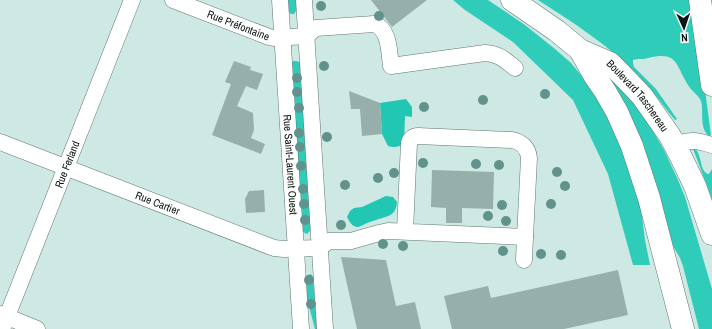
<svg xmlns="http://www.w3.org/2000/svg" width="712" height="329" font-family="'Archivo Narrow',sans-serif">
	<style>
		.green { fill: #2fccba }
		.forest { fill: #22c7b4 }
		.building { fill: #96afaa }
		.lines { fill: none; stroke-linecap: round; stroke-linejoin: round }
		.minor-casing { stroke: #607773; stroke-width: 17 }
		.highway-casing { stroke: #607773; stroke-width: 23 }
		.minor { stroke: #fff; stroke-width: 16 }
		.highway { stroke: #fff; stroke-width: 22 }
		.tree { fill: #62928c }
		.labels { text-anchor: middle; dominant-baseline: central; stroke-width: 4; stroke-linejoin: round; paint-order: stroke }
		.street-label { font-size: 11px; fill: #0c1513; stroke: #fff }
	</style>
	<rect width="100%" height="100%" fill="#cee8e3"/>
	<!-- green -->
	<path class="green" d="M287 0H296V11L294 14H291L288 11Z
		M453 0H488L525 25 555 49 571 63 594 91 603 105 626 160 641 209 645 240 650 265H633L608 174 573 100 513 42 465 10Z
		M538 0H693L711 135 709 136C699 128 704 112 701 101 698 94 691 91 688 85 675 64 678 51 648 58 643 60 638 58 633 60V63L634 67 656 89 677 119 675 120C662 104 650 87 636 73 607 44 572 22 538 0Z
		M293 61H297L300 63V65L311 229 310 231 307 234 303 232 302 230 292 63Z
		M605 72 629 97 647 121 664 150 678 180 685 197 712 289V329H699L683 266 680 258 670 241Z
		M692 146C704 153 698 172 709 174L712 169V199Z
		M310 274 312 275 313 278 317 329H315L307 299 305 277 306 276Z"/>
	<!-- forest -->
	<path class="forest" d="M406 99 412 107V117L405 116 404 144C398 147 395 148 388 146L382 134 380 103Z
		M386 196 393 197 397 202C396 218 385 216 373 221 368 222 362 226 358 227 352 227 349 221 347 217L350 211 354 208 362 207Z"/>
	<!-- building -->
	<path class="building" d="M371 0H427L392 27Z
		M234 61 251 67 250 70 263 74 257 90 246 86 237 106 253 113 254 130 251 138 265 144 261 154 212 135 231 84 225 82Z
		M349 91 380 103 382 134 362 136 360 109H351Z
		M432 170 494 172 493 209 462 208V223H446V208L431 207Z
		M264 190 265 212 246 213 245 199 249 191Z
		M341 257 386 260 396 306 415 302 421 329H357Z
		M618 270 628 315 564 329H452L444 296 488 286 491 298Z"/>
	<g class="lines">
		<defs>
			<g id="minor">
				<path id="s1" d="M173 0 269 37 274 38 306 36 316 28 374 24C390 29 389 53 391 66L485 53C499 54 504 59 515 68"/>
				<path id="s2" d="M280 0 301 329"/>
				<path d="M304 0 325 329"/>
				<path id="s3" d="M0 142 274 248 284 249 319 248 329 241H351L379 233 388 231 525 237 529 158C528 148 522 142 512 140L418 136C413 136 410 139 409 143L405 231"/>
				<path d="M675 146C688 138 699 141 712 145"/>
				<path d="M524 260 525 237"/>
				<path d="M0 314 37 329"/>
				<path id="s4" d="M2 329 132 0"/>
			</g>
			<g id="highway">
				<path id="s5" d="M512 0 557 31 580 50 610 63 621 74 642 96 670 136 681 157 695 186 712 234"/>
				<path d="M700 0 712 85"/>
				<path d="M580 50 594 75 605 91 617 112 632 146 649 198 683 329"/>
			</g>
		</defs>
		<!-- minor casing -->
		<use href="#minor" class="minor-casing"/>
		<!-- highway casing -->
		<use href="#highway" class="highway-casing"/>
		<!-- minor -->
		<use href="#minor" class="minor"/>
		<!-- highway -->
		<use href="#highway" class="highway"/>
	</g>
	<!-- trees -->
	<g class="tree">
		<circle cx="321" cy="6" r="5"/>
		<circle cx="379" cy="16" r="5"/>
		<circle cx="324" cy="66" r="5"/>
		<circle cx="297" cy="78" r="5"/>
		<circle cx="297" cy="92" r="5"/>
		<circle cx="545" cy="94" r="5"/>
		<circle cx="483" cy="100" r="5"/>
		<circle cx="424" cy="107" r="5"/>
		<circle cx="299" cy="108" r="5"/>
		<circle cx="299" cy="133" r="5"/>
		<circle cx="327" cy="137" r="5"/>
		<circle cx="300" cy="147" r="5"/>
		<circle cx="423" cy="163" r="5"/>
		<circle cx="476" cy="164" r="5"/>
		<circle cx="499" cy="165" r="5"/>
		<circle cx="301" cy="166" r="5"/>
		<circle cx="557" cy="172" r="5"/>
		<circle cx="394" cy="173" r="5"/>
		<circle cx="378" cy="178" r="5"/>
		<circle cx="345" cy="185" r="5"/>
		<circle cx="565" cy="186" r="5"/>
		<circle cx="303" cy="189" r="5"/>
		<circle cx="304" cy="204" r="5"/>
		<circle cx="551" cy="204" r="5"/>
		<circle cx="502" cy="205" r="5"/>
		<circle cx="488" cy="216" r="5"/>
		<circle cx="305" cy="220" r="5"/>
		<circle cx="506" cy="221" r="5"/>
		<circle cx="341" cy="225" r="5"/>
		<circle cx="383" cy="244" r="5"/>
		<circle cx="403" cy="246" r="5"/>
		<circle cx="503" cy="251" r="5"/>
		<circle cx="541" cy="254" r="5"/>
		<circle cx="561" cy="255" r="5"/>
		<circle cx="309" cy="280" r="5"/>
		<circle cx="311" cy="304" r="5"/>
	</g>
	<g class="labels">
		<!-- street labels -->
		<g class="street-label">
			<text stroke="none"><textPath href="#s1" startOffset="70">Rue Préfontaine</textPath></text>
			<text stroke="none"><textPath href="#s5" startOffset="160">Boulevard Taschereau</textPath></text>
			<text stroke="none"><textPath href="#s4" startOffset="177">Rue Ferland</textPath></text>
			<text stroke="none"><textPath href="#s2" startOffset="165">Rue Saint-Laurent Ouest</textPath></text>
			<text stroke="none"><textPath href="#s3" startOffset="169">Rue Cartier</textPath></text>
		</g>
	</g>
	<!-- north arrow -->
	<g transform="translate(684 28) rotate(177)" stroke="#ffffff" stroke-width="3" paint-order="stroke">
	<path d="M0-3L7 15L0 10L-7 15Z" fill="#0c1513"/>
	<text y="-6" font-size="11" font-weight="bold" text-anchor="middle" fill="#0c1513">N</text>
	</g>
</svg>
